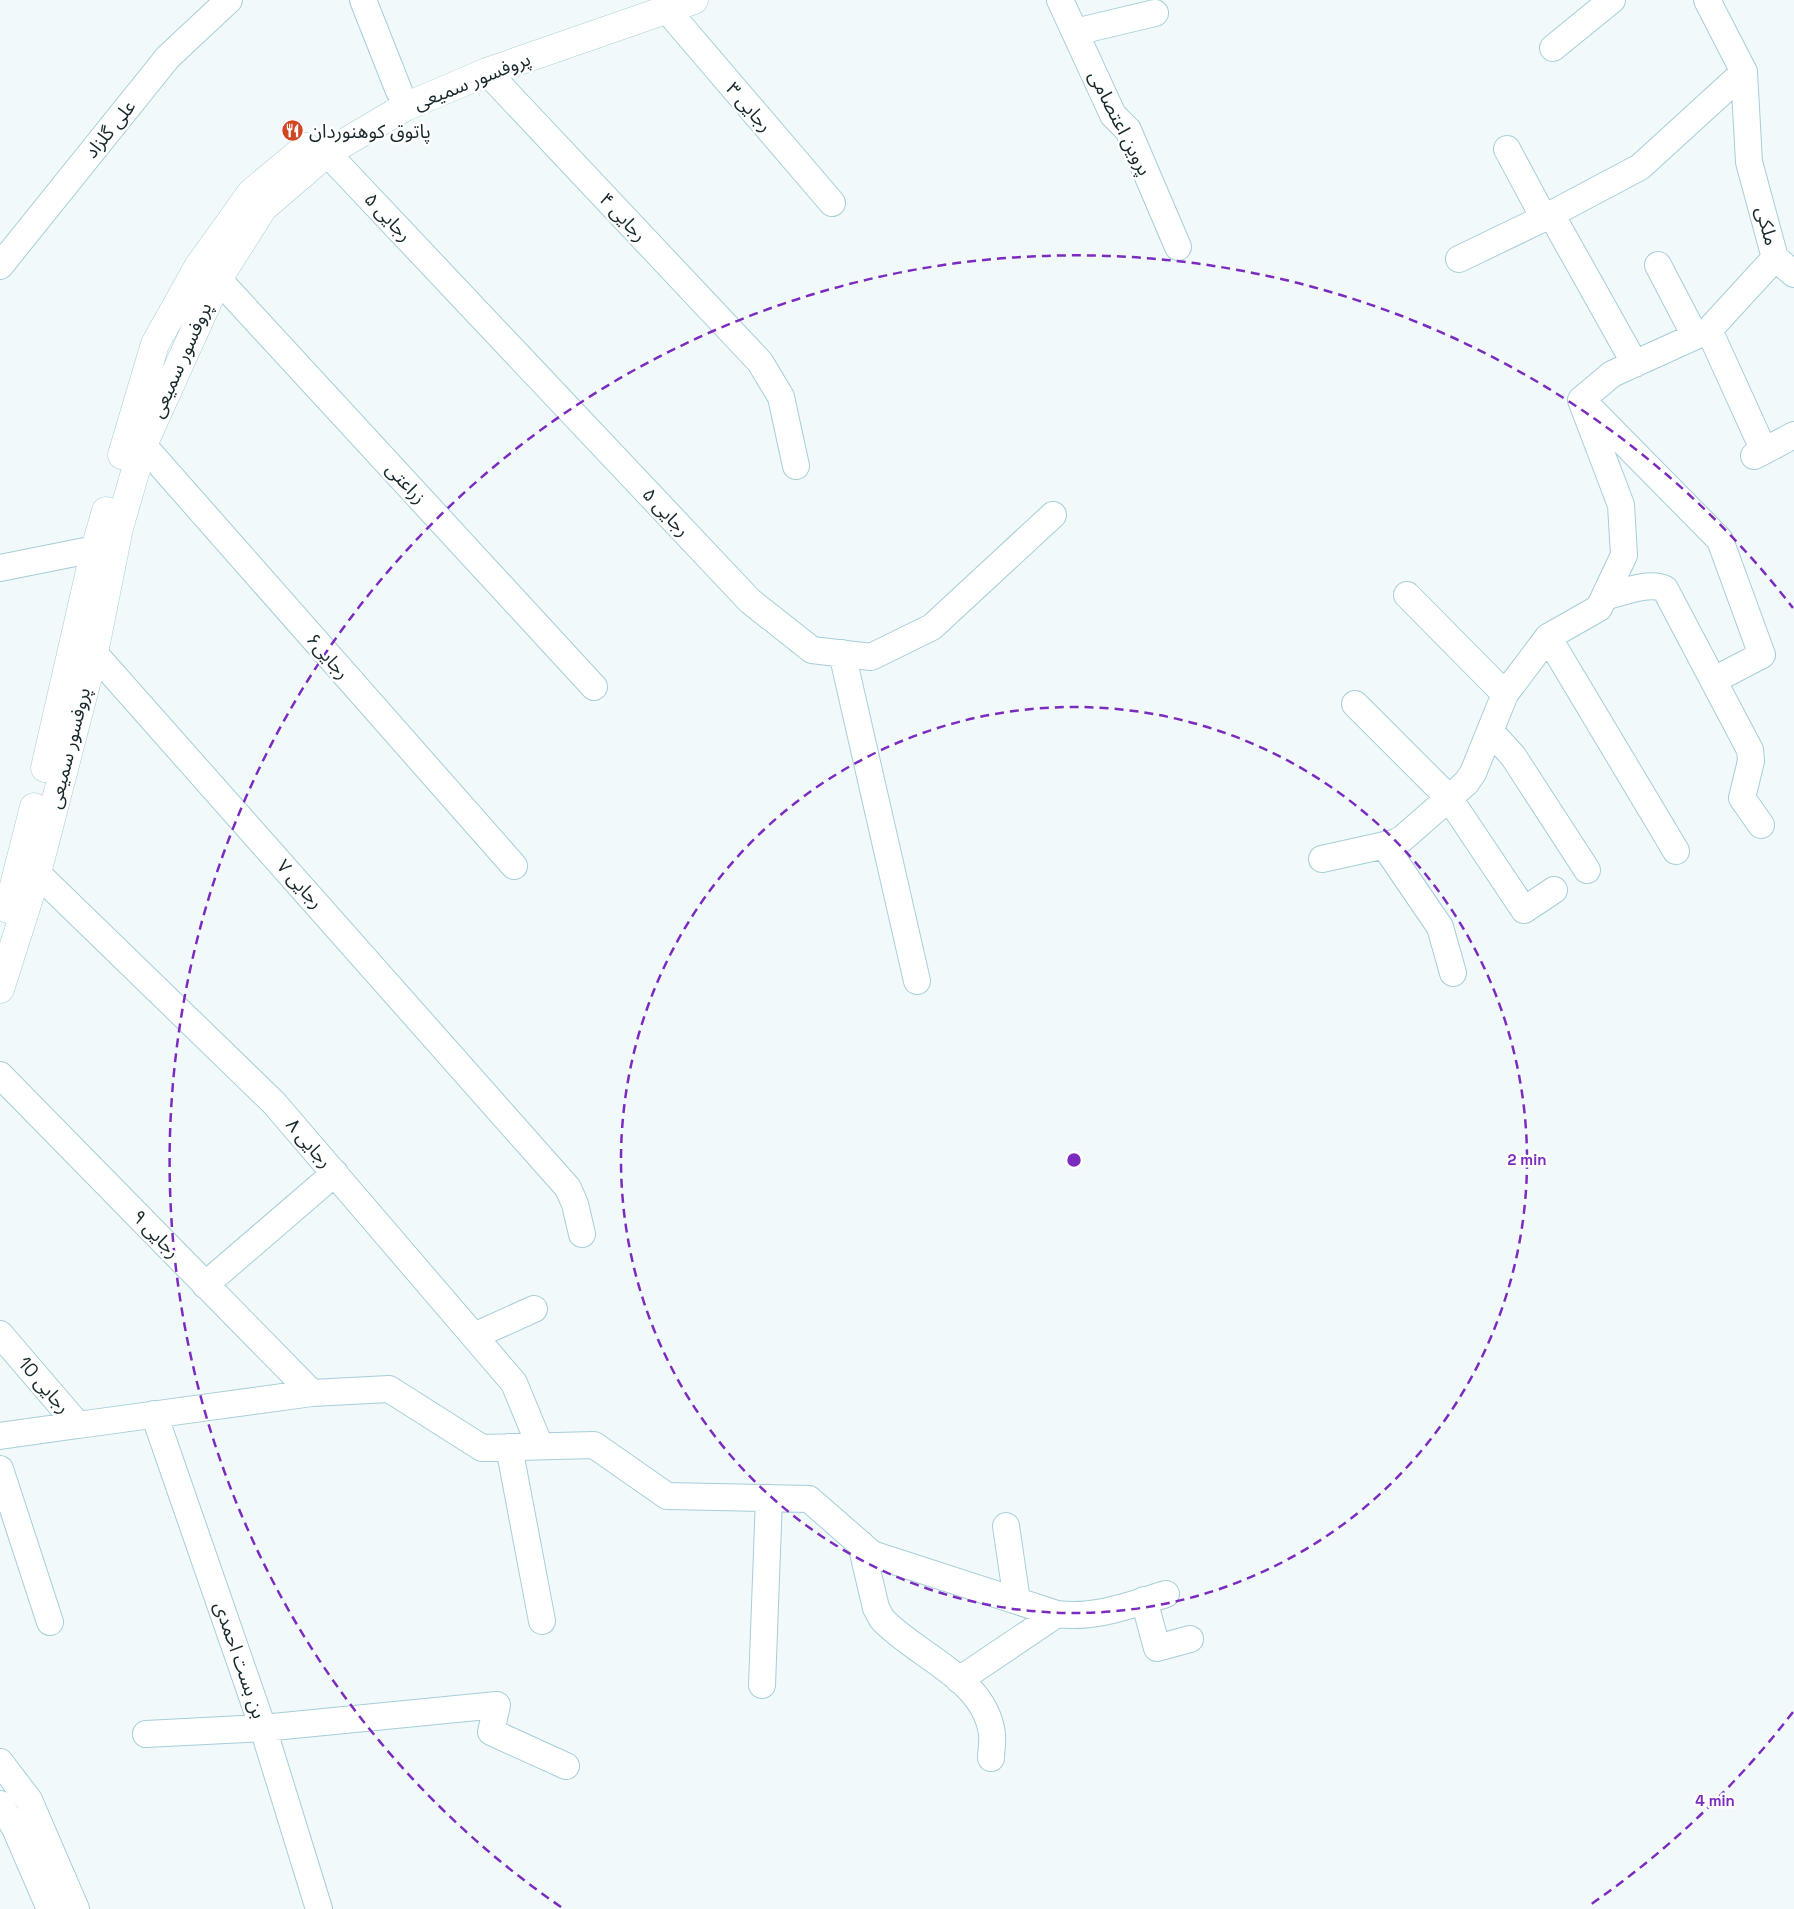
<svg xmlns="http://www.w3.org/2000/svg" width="1794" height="1909" font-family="'Space Grotesk','Noto Sans Arabic',sans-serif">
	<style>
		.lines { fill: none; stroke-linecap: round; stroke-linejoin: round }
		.minor-casing { stroke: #a6ced8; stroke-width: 28 }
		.major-casing { stroke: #a6ced8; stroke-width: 29 }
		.minor { stroke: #fff; stroke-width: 26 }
		.major { stroke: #fff; stroke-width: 28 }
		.ring { fill: none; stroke: #7b2cbf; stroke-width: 2.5; stroke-dasharray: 9 6 }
		.labels { text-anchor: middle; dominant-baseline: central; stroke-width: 5; stroke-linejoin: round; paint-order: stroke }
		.street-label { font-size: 19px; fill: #19292d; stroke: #fff }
		.poi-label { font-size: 19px; fill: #19292d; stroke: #fff; text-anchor: start }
		.centre { fill: #7b2cbf; stroke: #fff; stroke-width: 2.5 }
		.ring-label { font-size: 15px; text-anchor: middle; font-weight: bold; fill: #7b2cbf; stroke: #fff; stroke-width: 5; stroke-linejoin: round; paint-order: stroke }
	</style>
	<rect width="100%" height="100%" fill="#f1f9fb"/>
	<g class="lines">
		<defs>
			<path id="minor" d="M363 0 399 91
				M1060 0 1113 115 1128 130 1178 247
				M667 10 832 203
				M1075 32 1155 13
				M1553 48 1612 0
				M487 72 760 362 781 397 796 466
				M1507 149 1544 218
				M327 153 750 601 812 650 871 657 932 627 1053 515
				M1551 214 1635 364
				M1775 258 1794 274
				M1459 259 1544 218 1640 167 1744 72
				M1658 265 1695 336
				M0 266 168 57 229 0
				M218 279 594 687
				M1709 330 1764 451 1754 456
				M1589 407 1720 540 1762 655 1714 680
				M143 445 514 866
				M1764 451 1794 435
				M0 568 95 549
				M1604 597C1621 593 1648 581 1665 589L1750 750 1751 761 1742 798 1761 825
				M1548 637 1676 851
				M94 653 568 1188 575 1204 582 1234
				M842 653 917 981
				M1505 694 1548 637 1599 608 1624 555 1621 505 1581 400 1612 374 1709 330 1775 258 1749 162 1744 72 1707 0
				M1355 704 1449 798 1524 910 1554 890
				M1491 732 1513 756 1587 870
				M1384 845 1440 927 1453 973
				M1322 859 1394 843 1402 839 1466 783 1473 773 1505 694 1407 595
				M37 873 274 1103 514 1383 540 1446
				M0 1075 312 1393
				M205 1285 335 1173
				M0 1334 78 1425 312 1393 389 1389 482 1448 594 1445 667 1496 809 1499 872 1554 1057 1614C1095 1619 1130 1605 1166 1594
				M474 1336 534 1309
				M154 1414 263 1728 319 1909
				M0 1436 78 1425
				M509 1447 542 1621
				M0 1469 50 1622
				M1006 1526 1017 1601
				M861 1544 876 1608 882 1619C916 1656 985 1678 992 1734 993 1742 991 1750 991 1758
				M1144 1600 1157 1648 1190 1639
				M959 1680 1057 1614
				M762 1685 769 1498
				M146 1734 263 1728 497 1705 491 1732 566 1766
				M0 1762 29 1800 76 1909
				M0 1804 15 1828 50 1909"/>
			<path id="major" d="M122 455 155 344 198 267 251 193 306 147
				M45 768 95 549 106 511
				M8 909 34 807
				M0 989 37 873 94 653 119 528 143 445 218 279 263 208 327 153 405 107 487 72 694 0"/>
		</defs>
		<!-- minor casing -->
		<use href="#minor" class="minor-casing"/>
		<!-- major casing -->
		<use href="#major" class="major-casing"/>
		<!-- minor -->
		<use href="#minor" class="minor"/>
		<!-- major -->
		<use href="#major" class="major"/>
	</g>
	<!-- distance rings -->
	<g class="ring">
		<circle cx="1074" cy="1160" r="453"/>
		<path d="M1793 1712A906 906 0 0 1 1587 1907M561 1907A906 906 0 1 1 1793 608"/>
	</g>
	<!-- icons -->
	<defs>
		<symbol id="restaurant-disc" viewBox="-11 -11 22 22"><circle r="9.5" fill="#d04724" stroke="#fff"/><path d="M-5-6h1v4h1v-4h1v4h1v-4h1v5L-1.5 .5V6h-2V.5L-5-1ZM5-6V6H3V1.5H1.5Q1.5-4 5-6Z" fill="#fff"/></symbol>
	</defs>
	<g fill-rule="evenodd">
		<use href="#restaurant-disc" x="280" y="118" width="25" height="25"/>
	</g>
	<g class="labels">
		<!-- street labels -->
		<g class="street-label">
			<text transform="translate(472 81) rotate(-22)">پروفسور سمیعی</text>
			<text transform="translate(749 107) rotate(49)">رجایی ۳</text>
			<text transform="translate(1120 123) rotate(63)">پروین اعتصامی</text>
			<text transform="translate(110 129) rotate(-51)">علی گلزاد</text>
			<text transform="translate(388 217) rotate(47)">رجایی ۵</text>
			<text transform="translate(623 217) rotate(47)">رجایی ۴</text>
			<text transform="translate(1767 226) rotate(75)">ملکی</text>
			<text transform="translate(181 360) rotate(-66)">پروفسور سمیعی</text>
			<text transform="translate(406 483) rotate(47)">زراعتی</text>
			<text transform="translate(666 512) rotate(47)">رجایی ۵</text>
			<text transform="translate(328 656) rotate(49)">رجایی۶</text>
			<text transform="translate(69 748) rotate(-76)">پروفسور سمیعی</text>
			<text transform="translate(300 884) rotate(48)">رجایی ۷</text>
			<text transform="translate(309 1143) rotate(49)">رجایی ۸</text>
			<text transform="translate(156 1234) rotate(46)">رجایی ۹</text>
			<text transform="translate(44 1385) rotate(49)">رجایی 10</text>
			<text transform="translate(240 1660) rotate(71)">بن بست احمدی</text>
		</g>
		<!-- poi labels -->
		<g class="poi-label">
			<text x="309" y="131">پاتوق کوهنوردان</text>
		</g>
	</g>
	<circle cx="1074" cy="1160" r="8" class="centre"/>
	<g class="ring-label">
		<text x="1527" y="1165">2 min</text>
		<text x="1715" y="1806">4 min</text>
	</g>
</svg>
